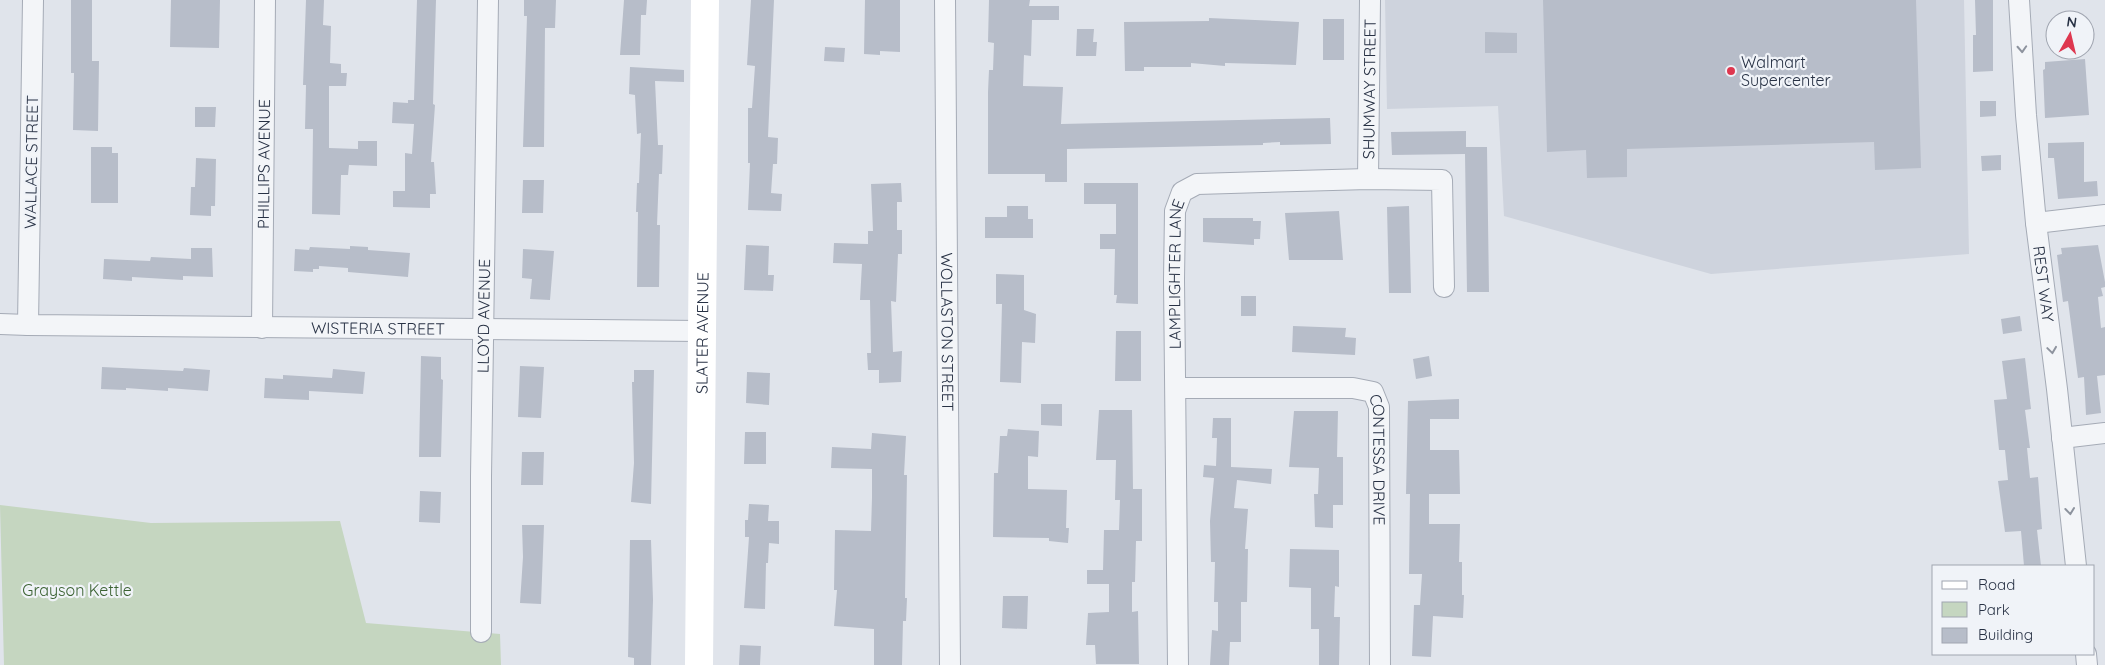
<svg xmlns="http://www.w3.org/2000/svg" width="2105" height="665" font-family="Quicksand,sans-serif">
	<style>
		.built { fill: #ced3dd }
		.green { fill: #c5d6c0 }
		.building { fill: #b7bdc9 }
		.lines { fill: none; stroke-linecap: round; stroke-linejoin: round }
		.street-casing { stroke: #a5abb6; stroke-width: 22 }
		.street { stroke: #f3f5f8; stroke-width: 20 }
		.secondary { stroke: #fff; stroke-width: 28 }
		.oneway { stroke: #8d939e }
		.poi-dot { fill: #de374f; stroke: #f0f3f8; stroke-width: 2 }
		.labels { text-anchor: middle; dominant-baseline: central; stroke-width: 4.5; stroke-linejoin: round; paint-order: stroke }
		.poi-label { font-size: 16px; fill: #273144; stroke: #f0f3f8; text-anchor: start }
		.street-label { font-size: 16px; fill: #273144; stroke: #f0f3f8 }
		.park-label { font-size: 16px; fill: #3b6232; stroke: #f0f3f8 }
	</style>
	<rect width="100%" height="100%" fill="#e0e4eb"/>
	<!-- built -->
	<path class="built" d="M1385 0H1964L1969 254 1711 274 1504 216 1498 106 1387 109Z"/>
	<!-- green -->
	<path class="green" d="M0 505 151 523 340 521 366 623 500 634 501 665H4Z"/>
	<!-- building -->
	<path class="building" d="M71 0H92V61H99L98 131 73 130 74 73H71Z
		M171 0H220L219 48 170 47Z
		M306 0H324L323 25 331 26 330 63 341 64V73H347L346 86H329V148L358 149V141H377V166L349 165 348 175H341L340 215 312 214 313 129H305L306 85H303Z
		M417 0H436L433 104 435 105 431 162H434L436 194H430V208L393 207V191H405V153L412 154 414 124 392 123 393 102 408 103V100H414Z
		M524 0H556L555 28H545L544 147H523L527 16H524Z
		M624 0H647L646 15H641L640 55H620Z
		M751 0H774L768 137 778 138 777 164H773L771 193 782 194 781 211 748 210 750 163H748V108H752L755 66 747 65Z
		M865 0H900V52L880 51V55L864 54Z
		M989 0H1030L1029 6H1059V20H1032L1031 56 1024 55 1023 86 1063 87 1061 124 1330 118 1331 144 1280 145V142L1263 143V145L1067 149V182H1045V174H988V92L989 70H993L994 43 988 42Z
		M1543 0H1916L1921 168 1875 170 1874 142 1627 149V177L1587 178 1586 150 1547 152Z
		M1975 0H1993V71L1973 72V35H1976Z
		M1209 18 1299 22 1296 65 1225 63V66L1191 63V67H1144V71H1125L1124 22 1209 21Z
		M1323 19H1344V60H1323Z
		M1077 29H1094L1093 42H1097L1096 56H1076Z
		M1485 32 1517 33V53H1485Z
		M825 47 845 48 844 62 824 61Z
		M2085 59 2089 115 2045 118 2043 70 2045 69V62Z
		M630 67 684 70V82L655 81 658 145H663L662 174H659L657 225H660L659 287H637L638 212H636L637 183H639L641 133 637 134 635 95 629 94Z
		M1980 101H1996V116L1980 117Z
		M195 107H216L215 127H195Z
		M1466 131V147H1487L1489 292H1467L1465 154 1392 155 1391 132Z
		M2084 142V182L2097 181 2098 196 2058 199 2054 158H2048V143Z
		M91 147H112V153H118V203H91Z
		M2001 155V170L1982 171 1981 156Z
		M196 158 216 159 215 206H211V216L190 215 191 187H195Z
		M523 180H544L543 213H522Z
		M901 183 902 202H897V230H902V254H898L896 302 891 301 893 352 902 351 901 382 879 383V370H868L867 353H871L870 300H860L862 264 833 263 834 243 868 244V231H873L871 184Z
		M1084 183H1138V304L1116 303 1117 295H1114L1115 249H1100V234H1116V204H1084Z
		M1007 206H1028V219H1033V238H985V217H1007Z
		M1409 206 1411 293H1389L1387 207Z
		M1339 211 1343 260H1289L1285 213Z
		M1203 218H1253V221H1261L1260 239H1254V245L1203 242Z
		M746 245 769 246 768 275H774L773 291 744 290Z
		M2098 245 2105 282V287L2101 288 2103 296 2098 297 2101 328 2105 327V375L2097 376 2101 413 2086 415 2084 377 2078 378 2068 301 2063 302 2057 255 2062 254 2061 248Z
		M350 246 368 247V250L410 253 408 277 348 272V268L319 266V269H313V272L294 271 295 249 309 250 310 247 350 249Z
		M191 248H212L213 277 183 276V280L132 277V281L103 279 104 259 150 261 151 257 191 259Z
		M523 249 554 251 550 300 530 299 532 279 522 278Z
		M996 274 1024 275V310L1036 314 1035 343 1022 342 1021 383 1000 382 1002 304H996Z
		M1241 296H1256V316H1241Z
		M2020 316 2022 331 2003 334 2001 319Z
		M1293 326 1346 328 1345 337 1356 338 1355 355 1292 352Z
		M1116 331H1141V381H1115Z
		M421 356 441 357V379L443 380 441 457H419Z
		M1429 356 1432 376 1416 379 1413 359Z
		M2025 358 2031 409 2025 410 2030 448H2027L2030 478 2038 477 2042 529 2037 530 2041 566H2024L2021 531 2005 532 1998 481 2008 480 2005 450H1999L1994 400 2007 399 2002 361Z
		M520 366 544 367 541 418 518 417Z
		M102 367 183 371 184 368 210 370 208 391 168 388V391L126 388V390L101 389Z
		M333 369 365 372 363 394 309 391V400L264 398 265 378 283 379V375L332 378Z
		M634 370H654L651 504 631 502 634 463 632 382H634Z
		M747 372 770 373 769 405 746 403Z
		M1459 399V419H1430V450H1459L1460 494H1429V524H1460L1459 562H1462V595H1464L1463 618 1433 616 1431 657 1412 656 1414 605H1420L1422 574H1409L1410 494H1406L1408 401Z
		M1041 404H1062V426L1041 425Z
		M1099 410H1132L1133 489H1142V541H1136L1135 582H1132V612L1138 611 1139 664H1096L1095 645H1086L1088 613 1109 612V584H1087V570H1103L1104 530H1119L1120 500H1115L1116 460H1096Z
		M1294 411H1338L1337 457H1343V505H1333V528L1315 527 1314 494H1318L1319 468 1289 467Z
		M1213 418H1231V467L1272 469 1271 484 1237 480 1234 508 1248 509 1245 549H1248L1247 602H1241V642H1230L1229 665H1210L1212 630 1218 631V602H1214L1215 562H1211L1210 521 1214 478 1203 477 1204 465 1216 466 1217 438H1212Z
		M1008 429 1039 431 1038 457 1028 456V489L1067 490 1066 528H1069L1068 543 1049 541V538L993 537 994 473H998L1000 436H1007Z
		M745 432H766V464H744Z
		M872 433 906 436 904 475H907L905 598H907L906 621H903L902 665H874V629L834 626 837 590H834L835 530 871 531 872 498V469L831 468 832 447 871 449Z
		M522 452H544L543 485H521Z
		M420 491 441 492 440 523 419 522Z
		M749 504 769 505 768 521H779V544L769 543 768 563H766L765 609 744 608 749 537H745V520H748Z
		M522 525H544L541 604 520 603 523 557Z
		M630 540H651L653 600 651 665H634V658L628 657Z
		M1290 549 1339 550V587L1335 586 1334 617H1340L1339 665H1319V629H1311V588L1289 587Z
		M1003 596H1028L1027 629 1002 628Z
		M740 645 761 646 760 665H739Z"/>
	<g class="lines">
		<defs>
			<g id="street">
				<path id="s1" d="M33 0 28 325 702 331"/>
				<path id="s2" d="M945 0 950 665"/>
				<path id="s3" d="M2019 0 2026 115 2036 223 2057 389 2076 566"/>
				<path id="s4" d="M1368 179 1370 0"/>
				<path d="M2036 223 2105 215"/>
				<path d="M0 324 28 325"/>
				<path id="s5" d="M262 328 265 0"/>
				<path id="s6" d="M1176 388H1353L1373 392 1379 407 1380 665"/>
				<path d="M2062 438 2105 433"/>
				<path id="s7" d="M481 632V477L488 0"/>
				<path d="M2086 654 2087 665"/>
				<path id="s8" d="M1178 665 1174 280 1175 211 1182 192 1197 184 1368 179 1442 180 1444 287"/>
			</g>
		</defs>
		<!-- street casing -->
		<use href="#street" class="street-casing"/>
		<!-- street -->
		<use href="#street" class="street"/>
		<!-- secondary -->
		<path class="secondary" id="s9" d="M699 665 705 0"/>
	</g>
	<!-- one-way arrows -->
	<defs><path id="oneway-chevron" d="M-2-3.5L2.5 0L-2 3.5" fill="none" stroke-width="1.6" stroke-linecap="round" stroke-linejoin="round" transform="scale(1.25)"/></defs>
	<g class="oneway">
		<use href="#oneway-chevron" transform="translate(2022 49) rotate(87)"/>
		<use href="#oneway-chevron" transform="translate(2052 350) rotate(82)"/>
		<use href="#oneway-chevron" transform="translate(2070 511) rotate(83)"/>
	</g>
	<!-- markers -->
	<circle class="poi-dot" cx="1731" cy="71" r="5"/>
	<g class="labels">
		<!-- poi labels -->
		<g class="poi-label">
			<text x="1741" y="62">Walmart<tspan x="1741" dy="18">Supercenter</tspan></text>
		</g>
		<!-- street labels -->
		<g class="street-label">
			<text stroke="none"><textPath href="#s4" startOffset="90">SHUMWAY STREET</textPath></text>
			<text transform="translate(31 162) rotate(-89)">WALLACE STREET</text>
			<text stroke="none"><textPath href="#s5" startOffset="164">PHILLIPS AVENUE</textPath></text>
			<text stroke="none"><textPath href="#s8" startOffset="391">LAMPLIGHTER LANE</textPath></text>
			<text stroke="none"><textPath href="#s3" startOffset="285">REST WAY</textPath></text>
			<text stroke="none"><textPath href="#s7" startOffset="316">LLOYD AVENUE</textPath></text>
			<text stroke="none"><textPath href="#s1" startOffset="675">WISTERIA STREET</textPath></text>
			<text stroke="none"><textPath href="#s2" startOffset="332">WOLLASTON STREET</textPath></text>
			<text stroke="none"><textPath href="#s9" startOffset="332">SLATER AVENUE</textPath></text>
			<text stroke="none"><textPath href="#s6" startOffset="266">CONTESSA DRIVE</textPath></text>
		</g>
		<!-- park labels -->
		<g class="park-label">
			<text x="77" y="590">Grayson Kettle</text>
		</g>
	</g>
	<!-- legend -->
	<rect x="1932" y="565" width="162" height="90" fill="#f0f3f8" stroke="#a0a5b0"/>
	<rect x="1942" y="581" width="25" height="8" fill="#ffffff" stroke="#a0a5b0"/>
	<text x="1978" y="590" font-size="15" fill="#273144">Road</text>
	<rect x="1942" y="602" width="25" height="15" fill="#c5d6c0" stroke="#a0a5b0"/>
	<text x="1978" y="615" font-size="15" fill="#273144">Park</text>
	<rect x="1942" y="628" width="25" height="15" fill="#b7bdc9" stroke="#a0a5b0"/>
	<text x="1978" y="640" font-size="15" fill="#273144">Building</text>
	<!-- north arrow -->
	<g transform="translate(2070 35) rotate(8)"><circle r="24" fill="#f0f3f8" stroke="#a0a5b0"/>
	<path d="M0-4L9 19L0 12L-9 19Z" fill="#de374f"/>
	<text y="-8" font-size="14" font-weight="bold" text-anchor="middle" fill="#273144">N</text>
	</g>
</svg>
